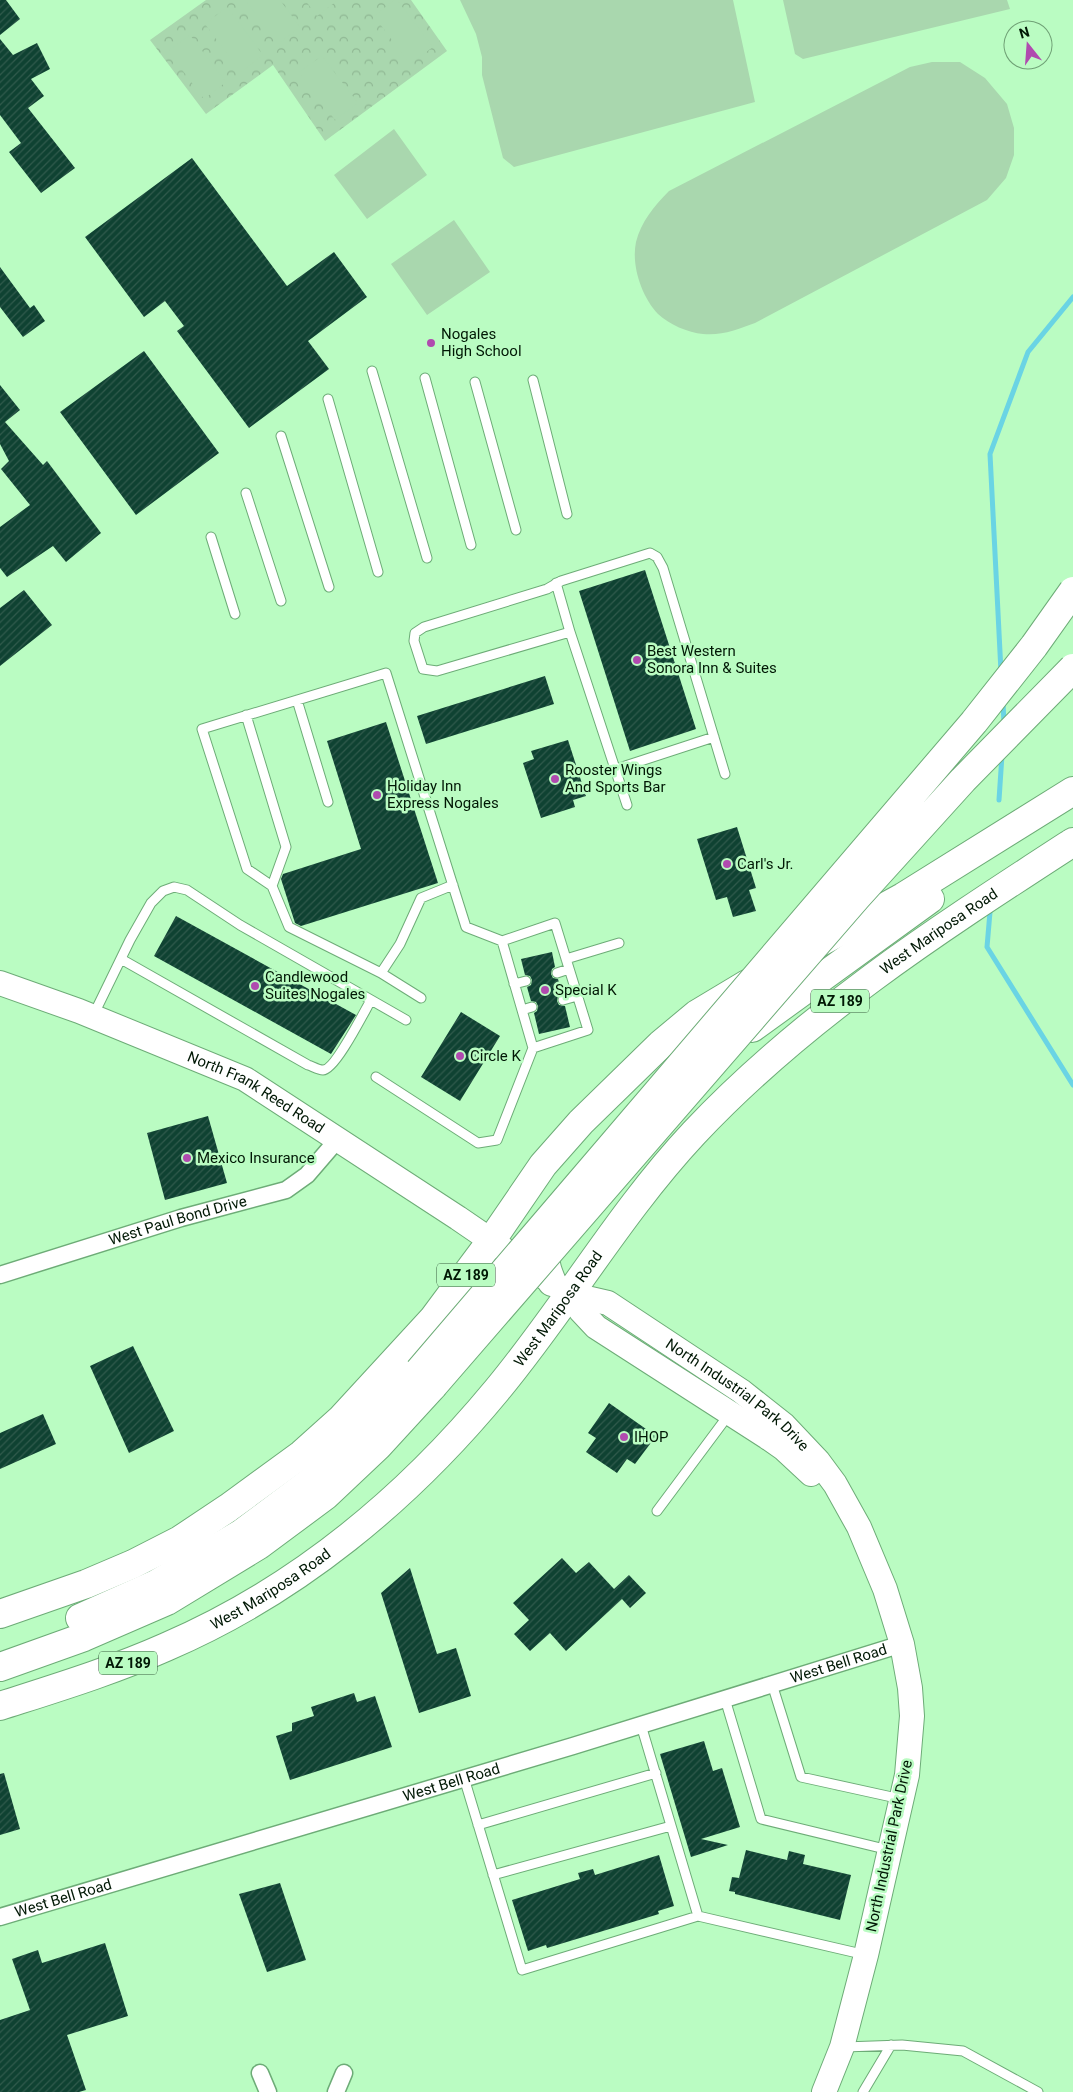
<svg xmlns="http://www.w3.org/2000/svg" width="1073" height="2092" font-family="Roboto,sans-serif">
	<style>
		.park { fill: url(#park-crowns) }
		.pitch { fill: #a9d7ae }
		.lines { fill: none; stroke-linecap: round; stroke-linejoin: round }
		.stream { stroke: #6ad4e4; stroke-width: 5 }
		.building { fill: url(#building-hatch) }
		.lane-casing { stroke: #6dac77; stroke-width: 11 }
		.street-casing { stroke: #6dac77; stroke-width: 19 }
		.secondary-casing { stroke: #6dac77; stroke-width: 26 }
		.highway-casing { stroke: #6dac77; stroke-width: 30 }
		.lane { stroke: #fff; stroke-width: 9 }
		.street { stroke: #fff; stroke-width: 16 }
		.secondary { stroke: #fff; stroke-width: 24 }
		.highway { stroke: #fff; stroke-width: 28 }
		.highway-bridge-casing { stroke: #6dac77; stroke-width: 30; stroke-linecap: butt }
		.highway-bridge { stroke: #fff; stroke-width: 28 }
		.poi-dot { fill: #b04aaf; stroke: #bafcc2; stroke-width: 2 }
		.labels { text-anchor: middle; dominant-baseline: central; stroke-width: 5; stroke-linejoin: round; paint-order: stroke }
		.shield { fill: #bafcc2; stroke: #385c3e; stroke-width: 1 }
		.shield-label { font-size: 14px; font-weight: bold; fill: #011805 }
		.poi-label { font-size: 15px; fill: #011805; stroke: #bafcc2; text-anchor: start }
		.street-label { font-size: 15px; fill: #011805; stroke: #bafcc2 }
	</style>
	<defs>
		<pattern id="park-crowns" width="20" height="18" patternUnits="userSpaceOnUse" patternTransform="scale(1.25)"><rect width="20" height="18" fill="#a9d7ae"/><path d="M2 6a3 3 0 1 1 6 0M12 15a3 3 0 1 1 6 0" fill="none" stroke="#90b894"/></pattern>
		<pattern id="building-hatch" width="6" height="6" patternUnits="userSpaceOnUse" patternTransform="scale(1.25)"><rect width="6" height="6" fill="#0f4232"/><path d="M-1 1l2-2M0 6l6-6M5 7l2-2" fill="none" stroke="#305a4c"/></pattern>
	</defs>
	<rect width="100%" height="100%" fill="#bafcc2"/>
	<!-- park -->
	<path class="park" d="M206 0H411L447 51 325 141 273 65 206 114 150 40Z"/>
	<!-- pitch -->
	<path class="pitch" d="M245 0H280L300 27 278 44Z
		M305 0H338L317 16Z
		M395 0H397L433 47 410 64 374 16Z
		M460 0H733L755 102 514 167 503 158 482 75V57L476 34Z
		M783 0H1007L1010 9 803 59 795 54Z
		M227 7 263 55 241 72 205 24Z
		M190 35 226 82 204 99 168 51Z
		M322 56 358 103 335 120 299 72Z
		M932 62H960L985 78 1007 104 1014 128V155L1006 178 987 200 755 323C738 329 722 336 703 334 688 333 669 324 658 314 642 297 631 266 636 242 641 222 654 206 669 191L910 67Z
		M394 129 427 175 367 219 334 175Z
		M454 220 490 272 427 315 391 264Z"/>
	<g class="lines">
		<!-- stream -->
		<path class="stream" d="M1001 672 990 454 1028 352 1073 297
			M1003 701 1004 725
			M999 800 1002 755
			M990 912 987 947 1073 1085"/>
	</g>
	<!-- building -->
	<path class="building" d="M0 0H6L20 19 0 35Z
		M0 39 13 55 37 43 50 69 31 79 44 96 28 108 75 168 41 193 9 152 21 143 0 115Z
		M192 158 287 286 334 252 367 297 308 341 329 369 249 428 177 331 184 326 165 301 144 317 85 237Z
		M0 267 30 308 34 305 45 321 23 337 0 307Z
		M144 351 219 453 136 515 60 412Z
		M0 385 20 410 5 422 43 465 47 461 101 533 66 562 53 546 7 577 0 568V527L30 505 1 469 9 461 0 444Z
		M645 570 696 729 630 751 579 591Z
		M24 590 52 625 0 666V608Z
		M545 676 554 704 426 744 417 716Z
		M386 722 438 883 301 926 295 923 281 879 283 874 361 849 327 741Z
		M568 740 586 796 573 800 575 807 541 818 523 763 534 759 531 751Z
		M737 827 756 888 749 890 756 911 733 917 727 897 716 900 697 839Z
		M176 916 356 1015 331 1054 154 956Z
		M552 952 555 967 552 969 551 974 553 978 558 979 562 994 558 996 557 1001 559 1005 565 1006 570 1027 539 1034 534 1013 537 1011 538 1006 536 1002 531 1001 527 987 531 985 532 980 530 976 525 975 521 959Z
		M461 1012 500 1036 460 1101 421 1077Z
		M208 1116 227 1183 165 1200 147 1133Z
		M133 1346 174 1431 129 1453 90 1366Z
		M609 1403 656 1436 635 1464 627 1459 617 1473 586 1452 596 1438 588 1433Z
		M43 1414 56 1444 0 1469V1433Z
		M562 1558 576 1573 589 1562 614 1589 629 1575 646 1593 630 1608 622 1599 566 1651 550 1633 530 1651 514 1634 529 1620 513 1603Z
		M410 1568 437 1654 456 1648 471 1696 419 1713 381 1593Z
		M354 1693 357 1702 375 1696 392 1747 290 1780 276 1736 292 1731V1723L314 1716 311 1707Z
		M704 1741 713 1771 722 1768 740 1827 701 1839 728 1845 691 1857 660 1754Z
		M4 1773 20 1829 0 1835V1774Z
		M746 1850 787 1860 789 1851 805 1855 803 1864 851 1875 840 1920 735 1894V1892L729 1891 732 1877 739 1878Z
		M659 1855 674 1906 658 1911 659 1914 547 1948 546 1945 528 1951 512 1900 580 1879 578 1873 593 1869 595 1875Z
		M280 1883 306 1960 267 1972 239 1894Z
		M105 1943 128 2016 67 2035 86 2090 79 2092H0V2020L30 2010 12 1959 38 1950 42 1963Z"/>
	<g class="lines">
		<defs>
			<path id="lane" d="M372 371 427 558
				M425 378 471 545
				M533 380 567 514
				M475 382 516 530
				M328 399 378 572
				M281 436 329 587
				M246 493 281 601
				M211 537 235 614
				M556 583 570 632
				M297 700 328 802
				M246 715 286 847 272 886
				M616 769 714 737
				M627 805 570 632 437 671 423 669 414 641 415 633 424 627 547 589 561 581 650 553 657 557 663 568 725 774
				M121 959 308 1065C312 1066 318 1070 323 1070 335 1070 364 1012 371 1000
				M566 959 619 943
				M381 973 400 944 421 898 453 885
				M557 973 569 969
				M514 984 526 981
				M421 998 381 973 289 927 272 886 247 869 202 729 386 673 466 927 502 941
				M563 1000 577 996
				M522 1010 532 1007
				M93 1016 130 940 151 903 163 891 174 887 187 890 240 925 406 1020
				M376 1077 478 1143 497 1140 533 1048 588 1030 555 923 502 941 533 1048
				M657 1511 730 1413
				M772 1684 801 1777 901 1799
				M725 1699 761 1819 889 1850
				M464 1778 522 1970 698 1916 641 1725
				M478 1825 656 1773
				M493 1875 671 1826
				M698 1916 866 1955
				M844 2047 902 2045 963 2051 1038 2092
				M863 2092 891 2045"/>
			<g id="street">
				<path id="s1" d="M0 1275 181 1218 286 1190 307 1175 338 1139"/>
				<path id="s2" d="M0 1917 573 1746 902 1644"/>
				<path d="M260 2073 268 2092"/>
				<path d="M336 2092 344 2073"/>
			</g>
			<g id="secondary">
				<path id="s3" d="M0 983 79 1011 245 1079 458 1218 569 1294 608 1303 741 1391 784 1425 818 1461 835 1484 859 1527 885 1589 902 1644 910 1688 912 1716 907 1775 866 1955 842 2047 824 2092"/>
				<path d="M569 1294 581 1311 596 1327 767 1437 783 1448 811 1474"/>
			</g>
			<g id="highway">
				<path d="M817 944 903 897 1073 791"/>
				<path d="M752 1028 930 899"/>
				<path d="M550 1238C542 1254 545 1266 552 1282"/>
				<path d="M0 1614 86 1584 133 1564 180 1540 228 1508 302 1454 341 1419 433 1319 491 1241 543 1165 581 1122 661 1044 697 1014 747 984"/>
				<path d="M80 1618 156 1584 242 1533 310 1482 363 1431 419 1371"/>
				<path d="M0 1667 84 1637 167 1601 259 1545 325 1496 378 1446 433 1386"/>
				<path id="s4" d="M0 1706C56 1688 112 1671 166 1647 296 1591 407 1499 497 1390 566 1307 620 1212 694 1133 804 1016 939 929 1073 842"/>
			</g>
		</defs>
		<!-- lane casing -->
		<use href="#lane" class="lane-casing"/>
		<!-- street casing -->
		<use href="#street" class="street-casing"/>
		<!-- secondary casing -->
		<use href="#secondary" class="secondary-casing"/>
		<!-- highway casing -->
		<use href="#highway" class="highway-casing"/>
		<!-- lane -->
		<use href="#lane" class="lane"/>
		<!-- street -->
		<use href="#street" class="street"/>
		<!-- secondary -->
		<use href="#secondary" class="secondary"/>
		<!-- highway -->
		<use href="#highway" class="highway"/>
		<defs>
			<path id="highway-bridge" d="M419 1371 974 722 1034 646 1073 591
				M433 1386 857 897 963 780 1073 668"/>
		</defs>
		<!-- highway-bridge casing -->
		<use href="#highway-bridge" class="highway-bridge-casing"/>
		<!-- highway-bridge -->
		<use href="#highway-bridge" class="highway-bridge"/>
	</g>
	<!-- markers -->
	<g class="poi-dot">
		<circle cx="431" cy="343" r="5"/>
		<circle cx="637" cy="660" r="5"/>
		<circle cx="555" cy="779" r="5"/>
		<circle cx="377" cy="795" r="5"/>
		<circle cx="727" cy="864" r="5"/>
		<circle cx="255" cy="986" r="5"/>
		<circle cx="545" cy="990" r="5"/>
		<circle cx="460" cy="1056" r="5"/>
		<circle cx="187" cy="1158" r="5"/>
		<circle cx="624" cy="1437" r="5"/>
	</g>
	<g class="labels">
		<!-- shield labels -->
		<g class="shield">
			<rect x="811" y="989.5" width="58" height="23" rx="4"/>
			<rect x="437" y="1263.5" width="58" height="23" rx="4"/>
			<rect x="99" y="1651.5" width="58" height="23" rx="4"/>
		</g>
		<g class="shield-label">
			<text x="840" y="1001">AZ 189</text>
			<text x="466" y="1275">AZ 189</text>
			<text x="128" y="1663">AZ 189</text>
		</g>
		<!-- poi labels -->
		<g class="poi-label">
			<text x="441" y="334">Nogales<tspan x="441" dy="17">High School</tspan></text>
			<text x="647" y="651">Best Western<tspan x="647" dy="17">Sonora Inn &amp; Suites</tspan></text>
			<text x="565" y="770">Rooster Wings<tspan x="565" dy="17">And Sports Bar</tspan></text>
			<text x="387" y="786">Holiday Inn<tspan x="387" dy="17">Express Nogales</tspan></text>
			<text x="737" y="864">Carl's Jr.</text>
			<text x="265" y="977">Candlewood<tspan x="265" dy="17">Suites Nogales</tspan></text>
			<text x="555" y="990">Special K</text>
			<text x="470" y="1056">Circle K</text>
			<text x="197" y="1158">Mexico Insurance</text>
			<text x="634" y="1437">IHOP</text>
		</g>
		<!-- street labels -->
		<g class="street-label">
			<text stroke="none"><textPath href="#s4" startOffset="1241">West Mariposa Road</textPath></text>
			<text stroke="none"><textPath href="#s3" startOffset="279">North Frank Reed Road</textPath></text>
			<text stroke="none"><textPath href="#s1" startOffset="186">West Paul Bond Drive</textPath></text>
			<text stroke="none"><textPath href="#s4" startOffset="701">West Mariposa Road</textPath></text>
			<text stroke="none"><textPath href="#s3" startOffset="851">North Industrial Park Drive</textPath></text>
			<text stroke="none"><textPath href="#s4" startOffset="296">West Mariposa Road</textPath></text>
			<text stroke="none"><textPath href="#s2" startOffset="876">West Bell Road</textPath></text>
			<text stroke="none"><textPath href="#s2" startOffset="471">West Bell Road</textPath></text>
			<text transform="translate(889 1846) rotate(-78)">North Industrial Park Drive</text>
			<text stroke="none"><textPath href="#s2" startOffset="66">West Bell Road</textPath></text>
		</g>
	</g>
	<!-- north arrow -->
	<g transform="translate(1028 45) rotate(343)"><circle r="24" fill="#bafcc2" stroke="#70a176"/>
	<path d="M0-4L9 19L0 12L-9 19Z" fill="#b04aaf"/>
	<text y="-8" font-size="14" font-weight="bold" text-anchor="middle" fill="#011805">N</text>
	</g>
</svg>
